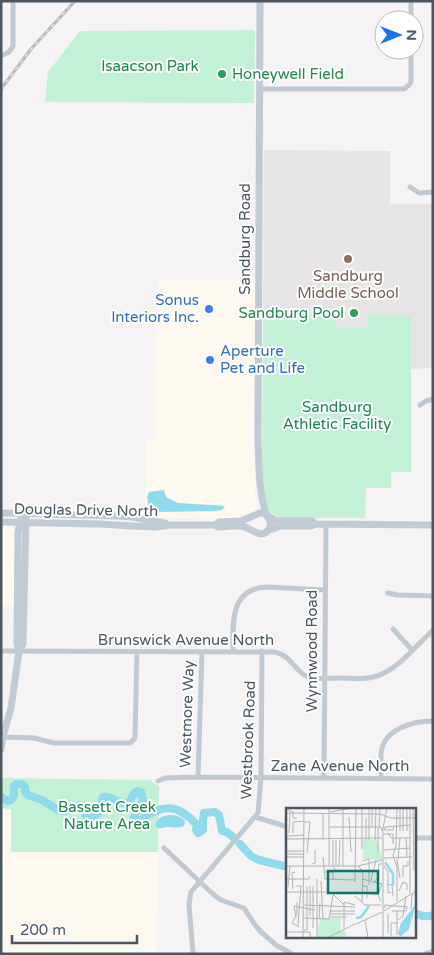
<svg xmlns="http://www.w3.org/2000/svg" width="434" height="955" font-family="'Varela Round',sans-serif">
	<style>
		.commercial { fill: #fdf9ef }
		.education { fill: #e6e4e5 }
		.green { fill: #c3f1d5 }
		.water { fill: #90daee }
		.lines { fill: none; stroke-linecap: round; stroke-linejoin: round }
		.river { stroke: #90daee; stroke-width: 8 }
		.street { stroke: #c1cad2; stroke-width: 5 }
		.secondary { stroke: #c1cbd6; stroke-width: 7 }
		.rail-casing { stroke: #b5b8bd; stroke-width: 3 }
		.rail { stroke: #fff; stroke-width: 1; stroke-dasharray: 4; stroke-linecap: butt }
		.leisure-dot { fill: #2e9e5b; stroke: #fff; stroke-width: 2 }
		.education-dot { fill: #8d6e63; stroke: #fff; stroke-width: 2 }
		.shop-dot { fill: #3f7fe0; stroke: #fff; stroke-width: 2 }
		.labels { text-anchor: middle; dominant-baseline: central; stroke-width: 4; stroke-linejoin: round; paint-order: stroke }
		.park-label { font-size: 15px; fill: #17864f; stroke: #fff }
		.leisure-label { font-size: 15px; fill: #27864d; stroke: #fff; text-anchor: start }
		.street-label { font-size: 15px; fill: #4a5661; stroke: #fff }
		.education-label { font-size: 15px; fill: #785e54; stroke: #fff }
		.shop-label { font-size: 15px; fill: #366cbe; stroke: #fff; text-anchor: end }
		.inset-river { fill: none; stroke: #90daee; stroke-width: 2.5 }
		.inset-road { fill: none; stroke: #b1b4b9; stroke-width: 1 }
		.view { fill: #0f766e; fill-opacity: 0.15; stroke: #0f766e; stroke-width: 2.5 }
		.inset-edge { fill: none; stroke: #4a5661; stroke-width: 2.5 }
	</style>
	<rect width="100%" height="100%" fill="#f5f3f3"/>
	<!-- commercial -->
	<path class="commercial" d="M157 279H256L254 459 256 471 255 491 256 500V507L252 511 244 515 230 519 156 518 145 516 146 440 156 439Z
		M1 526H10L14 529 16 533 15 606H1Z
		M1 808 11 809V852H158L156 954H1Z"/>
	<!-- education -->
	<path class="education" d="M264 150 390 151V204H433V368L411 369V315L369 314V328H337L334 315H263Z"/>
	<!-- green -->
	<path class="green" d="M255 30 254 103 45 102 48 72 80 31Z
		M369 314 411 315V472H391V488H366L365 518H280L268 511 262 487 263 315H334L337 328H368Z
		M1 778 150 780 159 786 158 852H11V809L1 808Z"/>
	<!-- water -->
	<path class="water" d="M164 490 166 497 178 503 225 506 222 510 215 511 157 512 149 509 147 497 149 492Z
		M174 815 182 818 185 821 184 826C178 829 174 827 167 827 164 827 161 829 158 828 157 828 156 826 155 825 158 816 165 815 174 815Z"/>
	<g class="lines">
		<!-- river -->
		<path class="river" d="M1 797 8 801 11 800 14 796V786L16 784H22L25 787V791L28 795 42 800 58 810 64 811 80 805 83 806 86 816 90 818C104 814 98 807 103 797 112 795 118 805 127 803 131 802 132 794 137 791L141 792 143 800 135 814 134 818 137 820H140C162 804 178 803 197 825L196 830 198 833 203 830V819L204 813 215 812 219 815 222 831 227 832 233 837
			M240 844 251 856 259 860 288 867
			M415 913C420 916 427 917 433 915"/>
		<!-- street -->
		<path class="street" d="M411 20V1
			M1 56 9 52 13 46V1
			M259 89H404L410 84 411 81V50
			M410 187 419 193 433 192
			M420 405 426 401 433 399
			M388 593 398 595 433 596
			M393 629 412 650
			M1 651 275 652C292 656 294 671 308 677 317 680 329 678 339 678 350 678 362 680 373 677 396 672 416 646 433 630
			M233 652C233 625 229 589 266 587L325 590
			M2 737 34 738 54 743H130L135 738V735L137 652
			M198 777 202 652
			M324 778 326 524
			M381 779V753C384 729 412 721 433 721
			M158 781 165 778 198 777 433 779
			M255 817 288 827
			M415 838H433
			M164 848 214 895 221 900 244 908 255 925 261 932 276 945 292 954
			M193 954 189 904 191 892 258 813 261 778 262 651
			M425 954 433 951"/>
		<!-- secondary -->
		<path class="secondary" d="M260 1 258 438C259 464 258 489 266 514
			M1 513 117 516 132 517 165 523
			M1 522 100 524 133 526 155 527 170 525H215L218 527C226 527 235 525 242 526 251 528 264 542 270 527 271 523 270 519 267 516
			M215 525 219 522 241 521 260 513H263L277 521H312L316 524
			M267 531 280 526H311L316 524 433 525
			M19 651 17 644 18 533 20 520
			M1 749 3 736 11 708 19 651 23 644 26 514"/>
		<defs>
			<path id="rail" d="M1 89 31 49 75 1"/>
		</defs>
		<!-- rail casing -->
		<use href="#rail" class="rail-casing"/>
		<!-- rail -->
		<use href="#rail" class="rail"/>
	</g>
	<!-- markers -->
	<g class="leisure-dot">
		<circle cx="222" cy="74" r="5"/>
		<circle cx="354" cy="313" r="5"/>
	</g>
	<circle class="education-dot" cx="348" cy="259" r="5"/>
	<g class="shop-dot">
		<circle cx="209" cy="309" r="5"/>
		<circle cx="210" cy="360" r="5"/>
	</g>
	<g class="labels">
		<!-- park labels -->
		<g class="park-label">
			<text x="150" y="66">Isaacson Park</text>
			<text x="337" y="407">Sandburg<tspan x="337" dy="17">Athletic Facility</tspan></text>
			<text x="107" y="807">Bassett Creek<tspan x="107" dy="17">Nature Area</tspan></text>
		</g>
		<!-- leisure labels -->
		<g class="leisure-label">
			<text x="232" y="74">Honeywell Field</text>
			<text x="344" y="313" text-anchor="end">Sandburg Pool</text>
		</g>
		<!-- street labels -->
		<g class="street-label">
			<text transform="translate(245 239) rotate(-90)">Sandburg Road</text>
			<text transform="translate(86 510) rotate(1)">Douglas Drive North</text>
			<text x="186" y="640">Brunswick Avenue North</text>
			<text transform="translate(312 651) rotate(-90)">Wynnwood Road</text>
			<text transform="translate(187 714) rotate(-88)">Westmore Way</text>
			<text transform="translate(248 740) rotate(-88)">Westbrook Road</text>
			<text x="340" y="766">Zane Avenue North</text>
		</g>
		<!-- education labels -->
		<g class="education-label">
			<text x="348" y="276">Sandburg<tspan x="348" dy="17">Middle School</tspan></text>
		</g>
		<!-- shop labels -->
		<g class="shop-label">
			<text x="199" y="300">Sonus<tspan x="199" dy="17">Interiors Inc.</tspan></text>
			<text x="220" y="351" text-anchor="start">Aperture<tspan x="220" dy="17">Pet and Life</tspan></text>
		</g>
	</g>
	<!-- overview -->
	<g transform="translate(286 808)">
		<rect width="130" height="130" fill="#f5f3f3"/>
		<path d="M77 32H90L97 52 77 51ZM55 110 54 123 60 124V130H31L34 111Z" fill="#c3f1d5"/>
		<path d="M130 96 123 121 114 129 112 125 115 115Z" fill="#90daee"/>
		<path class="inset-river" d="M99 54 107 66V77M70 110 75 109 83 98"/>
		<path class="inset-road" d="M43 0V58M83 0V32M86 0V19M111 0 110 38 107 47 111 59V93M114 0V23M117 0V23M121 0V23M124 0V85M127 0 128 62M0 1 7 4V10H11M44 4 67 0M0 5 94 6 105 10H130M63 9 65 44M80 10V32M18 14H24L21 45M108 18 107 22H98L99 19 125 17M44 19H95L96 23M93 19 94 0M3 25 4 5M7 25V14L18 13M102 25 105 30H124M98 26H107V36M0 28 18 27M120 30 121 49M0 31 96 30M37 32V5M47 32V59L52 64M89 32 90 0M76 41V0M98 42 124 40M1 43H18M92 43V19M0 46H18M0 49H18M37 49 39 71 69 72M98 50 126 49M111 52 114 70M112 52 114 30M76 53 83 51V77M26 56 29 55V42M0 58H72L96 52M50 58V32M53 58 54 32M57 58V2M73 58 77 66 76 94M98 58 102 64V85L105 84M38 64H47V72M117 69V58H122V53M0 71H23L24 68M31 71V130M76 71 96 76 92 87 95 93M85 72 90 52M35 73 37 111M69 74 70 0M88 75 92 69 93 56H96M101 76 106 77 107 88M10 78H15L12 117M24 78V107M27 78V120M76 78H81V90M2 79 4 58M7 81 6 65 9 64M113 83 117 74 121 76V82M0 84H45L58 97M69 84 93 87M69 88 79 97H95M11 94V106L6 115 13 119M18 97 69 99M98 100 99 97 121 99 120 103H106M125 101 126 85M44 103H69M98 103 130 83M111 103V127M44 106H69M10 109 8 98 29 102M44 109H61M18 110 43 111 47 87M33 111 34 95M79 112 82 130M112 112 117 108 120 88M70 116 96 104M58 121V94L69 97M18 122H21V78M0 124H24V130M102 125V106M105 128V115H112M17 130 18 0M41 130 69 116M97 130V20L101 0"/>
		<path class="view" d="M42 63H92V85H42Z"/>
		<rect width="130" height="130" class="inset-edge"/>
	</g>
	<!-- border -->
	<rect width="434" height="955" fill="none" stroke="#4a5661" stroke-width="5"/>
	<!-- north arrow -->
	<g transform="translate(399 35) rotate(90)"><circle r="24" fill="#ffffff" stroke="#b7bbc0"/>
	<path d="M0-4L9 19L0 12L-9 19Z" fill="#1a73e8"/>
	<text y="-8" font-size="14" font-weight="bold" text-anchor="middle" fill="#4a5661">N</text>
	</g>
	<!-- scale -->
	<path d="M12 935v8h125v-8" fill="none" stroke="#4a5661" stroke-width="2.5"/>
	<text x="20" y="935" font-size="15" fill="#4a5661" stroke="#ffffff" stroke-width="4" paint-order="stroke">200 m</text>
</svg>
